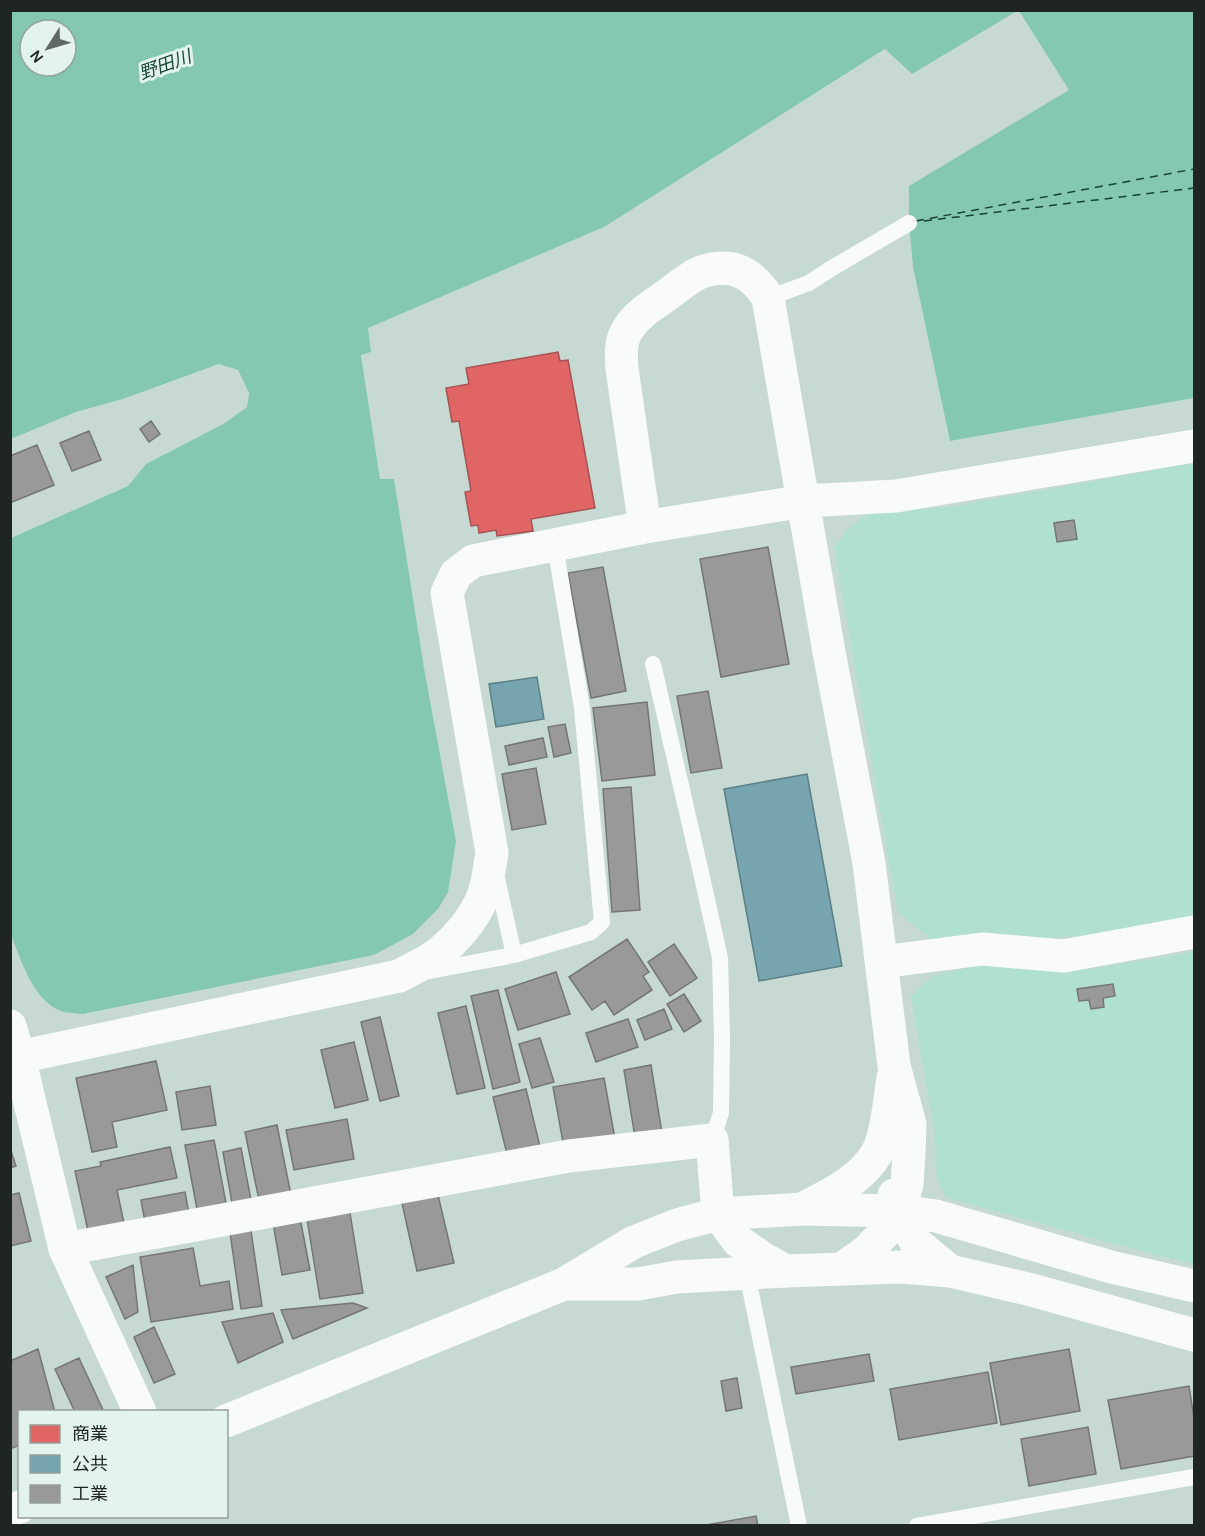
<svg xmlns="http://www.w3.org/2000/svg" width="1205" height="1536" font-family="Karla,'Noto Sans JP',sans-serif">
	<style>
		.built { fill: #c7d9d3; fill-rule: evenodd }
		.green { fill: #b0e0cf }
		.water { fill: #84c8b2; fill-rule: evenodd }
		.shops { fill: #e06666; stroke: #a65252; stroke-width: 1.5 }
		.public { fill: #76a5af; stroke: #5c7f85; stroke-width: 1.5 }
		.industry { fill: #999; stroke: #747675; stroke-width: 1.5 }
		.lines { fill: none; stroke-linecap: round; stroke-linejoin: round }
		.ferry { stroke: #194336; stroke-width: 1.5; stroke-dasharray: 8 6; stroke-linecap: butt }
		.lane { stroke: #f9fbfa; stroke-width: 16 }
		.street { stroke: #f9fbfa; stroke-width: 33 }
		.secondary { stroke: #f9fbfa; stroke-width: 33 }
		.labels { text-anchor: middle; dominant-baseline: central; stroke-width: 6; stroke-linejoin: round; paint-order: stroke }
		.water-label { font-size: 18px; font-style: italic; fill: #194336; stroke: #e2f4ed }
	</style>
	<rect width="100%" height="100%" fill="#d9e3df"/>
	<!-- built -->
	<path class="built" d="M1017 11H1019L1069 90 909 186V223L913 267 950 441 1194 398V1525H11L10 932 26 973 83 1014 374 955 413 934 456 841 424 668 394 480 380 479 361 354 371 352 367 328 604 227 886 49 912 74ZM20 1412H226V1516H20Z
		M220 364 238 370 249 393 247 407 225 423 146 464 128 486 11 538V439L76 412 123 399Z"/>
	<!-- green -->
	<path class="green" d="M1194 463V916L1123 930 1051 939 984 932 932 940 898 912 834 547 847 530 866 515 883 511 950 507Z
		M1194 951V1264L1145 1252 947 1198 937 1179 934 1129 911 996 935 975 980 965 1068 972 1153 959Z"/>
	<!-- water -->
	<path class="water" d="M11 10 1017 11 912 74 885 49 604 227 368 328 371 352 361 355 380 479H394L424 668 456 841 448 892 438 909 413 934 374 955 83 1014C77 1013 70 1013 64 1012 34 1004 20 958 10 932L11 538 128 486 146 464 225 423 247 407 249 393 238 370 219 364 123 399 76 412 11 439ZM30 30H66V66H30Z
		M1019 11H1194V398L950 441 913 267 909 223V186L1069 90Z"/>
	<!-- shops -->
	<path class="shops" d="M558 352 560 361 568 360 595 508 531 519 533 531 497 536 496 530 479 533 478 525 471 526 465 492 471 491 459 421 452 422 446 388 469 384 466 368Z"/>
	<!-- public -->
	<path class="public" d="M537 677 544 719 496 727 489 684Z
		M807 774 842 966 759 981 724 789Z"/>
	<!-- industry -->
	<path class="industry" d="M151 421 160 434 149 442 140 429Z
		M89 431 101 460 72 471 60 443Z
		M37 445 54 485 10 503V456Z
		M1074 520 1077 539 1057 542 1054 523Z
		M768 547 789 664 721 677 700 559Z
		M603 567 626 691 591 698 568 573Z
		M708 691 722 768 691 773 677 696Z
		M647 702 655 775 602 781 593 708Z
		M565 724 571 753 554 757 548 727Z
		M543 738 547 757 509 765 505 746Z
		M536 768 546 824 512 830 502 774Z
		M631 787 640 910 612 912 603 789Z
		M627 939 649 972 643 976 652 990 614 1015 605 1001 592 1010 569 977Z
		M674 944 697 978 670 996 648 962Z
		M556 972 570 1014 518 1030 505 989Z
		M1113 984 1115 996 1103 998 1104 1007 1091 1009 1089 1000 1079 1001 1077 989Z
		M498 990 520 1082 493 1089 471 996Z
		M684 994 701 1021 684 1032 667 1004Z
		M466 1006 485 1088 457 1094 438 1013Z
		M664 1009 672 1029 645 1040 637 1020Z
		M380 1017 399 1096 380 1101 361 1022Z
		M628 1019 638 1047 596 1062 586 1033Z
		M540 1038 554 1082 532 1088 519 1044Z
		M354 1042 368 1100 335 1108 321 1050Z
		M156 1061 167 1110 112 1122 117 1147 92 1152 76 1078Z
		M651 1065 662 1133 635 1137 624 1070Z
		M604 1078 615 1139 564 1148 553 1087Z
		M210 1086 216 1125 182 1130 176 1092Z
		M526 1089 541 1151 508 1158 493 1097Z
		M347 1119 354 1159 294 1170 286 1130Z
		M277 1125 291 1195 259 1200 245 1132Z
		M214 1140 226 1203 197 1209 185 1145Z
		M170 1147 177 1178 117 1190 124 1223 88 1231 75 1171 101 1166 100 1162Z
		M10 1148 16 1166 10 1168Z
		M241 1148 251 1200 232 1203 223 1152Z
		M185 1192 189 1214 145 1222 141 1200Z
		M19 1193 31 1241 10 1246V1195Z
		M438 1195 454 1263 417 1271 402 1203Z
		M350 1213 363 1293 320 1299 307 1219Z
		M300 1218 310 1270 282 1275 273 1223Z
		M251 1231 262 1306 241 1309 230 1233Z
		M193 1248 200 1286 229 1281 233 1309 151 1322 140 1257Z
		M133 1265 138 1312 125 1319 106 1277Z
		M353 1303 367 1308 293 1339 281 1310Z
		M273 1313 283 1342 238 1363 222 1322Z
		M154 1327 175 1374 154 1383 134 1337Z
		M38 1349 55 1412H20V1445L10 1449V1361Z
		M1069 1349 1080 1411 1001 1425 990 1363Z
		M869 1354 874 1381 796 1394 791 1367Z
		M79 1358 104 1412H75L55 1369Z
		M988 1372 997 1423 899 1440 890 1389Z
		M737 1378 742 1408 726 1411 721 1381Z
		M1189 1386 1194 1418V1456L1121 1469 1108 1400Z
		M1088 1427 1096 1474 1029 1486 1021 1439Z
		M756 1516 758 1526H701Z"/>
	<g class="lines">
		<!-- ferry -->
		<path class="ferry" d="M916 221 1194 169
			M924 221 1194 188"/>
		<!-- lane -->
		<path class="lane" d="M768 298 809 283 832 268 909 223
			M653 664 702 877 720 958 722 1039 721 1113 712 1140
			M496 874 514 955
			M424 972 514 955 591 932 602 922 582 708 555 545
			M747 1274 799 1526
			M917 1526 1194 1477"/>
		<!-- street -->
		<path class="street" d="M882 962 982 949 1064 956 1194 932
			M65 1249 569 1156 712 1140 718 1214 738 1241 764 1259 786 1271"/>
		<!-- secondary -->
		<path class="secondary" d="M645 527 622 369C621 355 620 341 628 329 637 314 653 305 667 295 677 288 689 277 701 272 731 262 752 272 768 298L829 652 869 863 894 1066 910 1124 909 1153 907 1184 900 1211 887 1230 867 1251 843 1268
			M10 1026 19 1057 65 1249 140 1412
			M19 1057 399 976C410 970 421 965 432 958 450 946 468 926 478 907 487 891 489 871 492 853L447 593 456 574 473 561 645 527 804 501 896 496 1194 446
			M894 1195 900 1211 916 1243 950 1271
			M804 1208C831 1194 863 1179 878 1151 887 1134 890 1097 893 1077
			M564 1284H638L677 1277 786 1271 901 1267 950 1271 1028 1289 1194 1335
			M226 1421 564 1284 634 1242 677 1225 718 1214 803 1209 900 1211 936 1216 1111 1267 1194 1286
			M10 1510 20 1507"/>
	</g>
	<g class="labels">
		<!-- water labels -->
		<g class="water-label">
			<text transform="translate(165 65) rotate(-20)">野田川</text>
		</g>
	</g>
	<!-- border -->
	<rect width="1205" height="1536" fill="none" stroke="#1e2522" stroke-width="24"/>
	<!-- legend -->
	<rect x="18" y="1410" width="210" height="108" fill="#e2f4ed" stroke="#94a19c" stroke-width="1.5"/>
	<rect x="30" y="1425" width="30" height="18" fill="#e06666" stroke="#94a19c" stroke-width="1.5"/>
	<text x="72" y="1440" font-size="18" fill="#1e2522">商業</text>
	<rect x="30" y="1455" width="30" height="18" fill="#76a5af" stroke="#94a19c" stroke-width="1.5"/>
	<text x="72" y="1470" font-size="18" fill="#1e2522">公共</text>
	<rect x="30" y="1485" width="30" height="18" fill="#999999" stroke="#94a19c" stroke-width="1.5"/>
	<text x="72" y="1500" font-size="18" fill="#1e2522">工業</text>
	<!-- north arrow -->
	<g transform="translate(48 48) rotate(233)"><circle r="28" fill="#e2f4ed" stroke="#94a19c" stroke-width="1.5"/>
	<path d="M0-4.5L10 22L0 15L-10 22Z" fill="#5f6864"/>
	<text y="-9" font-size="16" font-weight="bold" text-anchor="middle" fill="#1e2522">N</text>
	</g>
</svg>
